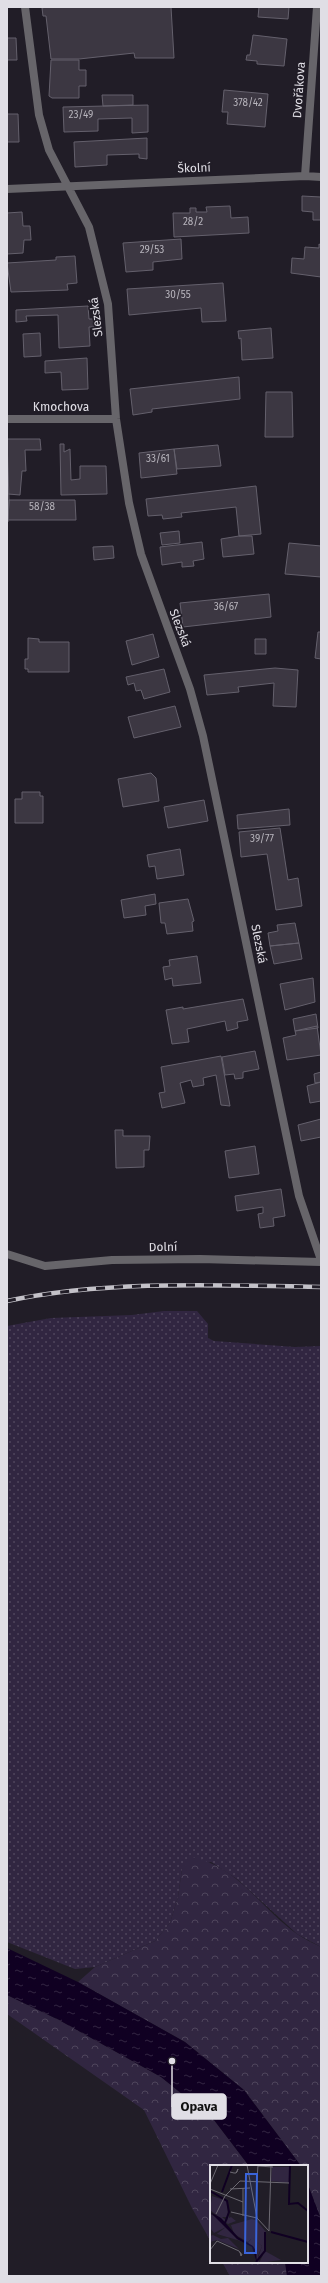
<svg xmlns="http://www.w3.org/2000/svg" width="328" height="2283" font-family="'Fira Sans',sans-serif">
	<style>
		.grass { fill: url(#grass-dots) }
		.forest { fill: url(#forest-crowns) }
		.water { fill: url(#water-ripples) }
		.building { fill: #3c3742; stroke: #64606c }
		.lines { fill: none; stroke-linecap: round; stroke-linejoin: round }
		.minor { stroke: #67656a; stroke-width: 8 }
		.rail-casing { stroke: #c3c1c8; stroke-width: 4.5 }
		.rail { stroke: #211d27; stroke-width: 3; stroke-dasharray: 9; stroke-linecap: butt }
		.labels { text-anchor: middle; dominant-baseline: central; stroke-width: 3.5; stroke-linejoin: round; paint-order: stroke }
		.number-label { font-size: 10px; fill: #b7b4bc }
		.street-label { font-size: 12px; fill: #e0dee5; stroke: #211d27 }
		.inset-river { fill: none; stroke: #100022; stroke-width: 2 }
		.inset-road { fill: none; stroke: #6d6a73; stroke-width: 1 }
		.view { fill: #3a64da; fill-opacity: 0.15; stroke: #3a64da; stroke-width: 2 }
		.inset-edge { fill: none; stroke: #e0dee5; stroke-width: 2 }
		.leader { fill: none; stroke: #e0dee5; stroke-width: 1.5 }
		.callout-dot { fill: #e0dee5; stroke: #211d27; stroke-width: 1.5 }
		.callout { fill: #e0dee5; stroke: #e0dee5; stroke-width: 1.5 }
		.callout-label { font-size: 13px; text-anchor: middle; font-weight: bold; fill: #111 }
	</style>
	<defs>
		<pattern id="grass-dots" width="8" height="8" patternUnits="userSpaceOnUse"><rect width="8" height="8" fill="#312641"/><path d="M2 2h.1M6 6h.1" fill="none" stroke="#4f455c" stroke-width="1.8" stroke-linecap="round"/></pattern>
		<pattern id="forest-crowns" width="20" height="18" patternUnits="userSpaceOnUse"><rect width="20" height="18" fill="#312641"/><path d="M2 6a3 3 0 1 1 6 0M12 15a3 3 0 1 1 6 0" fill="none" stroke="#4f455c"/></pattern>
		<pattern id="water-ripples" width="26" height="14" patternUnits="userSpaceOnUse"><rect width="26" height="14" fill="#100022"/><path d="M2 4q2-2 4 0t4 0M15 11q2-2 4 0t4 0" fill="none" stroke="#322542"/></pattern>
	</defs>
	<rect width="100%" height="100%" fill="#211d27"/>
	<!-- grass -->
	<path class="grass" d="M164 1311H197L208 1324V1338L214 1341 295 1347 321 1346V1947L297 1934 237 1879 211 1862 182 1869 178 1897 170 1923 155 1941 95 1967 75 1969 7 1942V1326L51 1318 132 1315Z"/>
	<!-- forest -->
	<path class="forest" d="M192 1857C240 1868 259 1907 297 1934 304 1939 313 1943 321 1947V2220L307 2182V2166H301L244 2090 185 2042 78 1982 95 1967 155 1941 170 1923 178 1897 182 1869Z
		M7 1995 59 2020 161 2077 214 2120 249 2166H211V2242L192 2208 144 2110 7 2014Z
		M222 2262H285L287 2276H230Z"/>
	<!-- water -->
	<path class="water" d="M7 1948 78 1982 185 2042 244 2090 301 2166H249L214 2120 161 2077 59 2020 7 1995Z
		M307 2182 321 2219V2276H287L285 2262H307Z"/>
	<!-- building -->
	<path class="building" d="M46 7H171L174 58H135L134 53 79 59H51L46 16H43L42 8Z
		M259 7H289L288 19 258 17Z
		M253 35 287 39 284 66 257 64V61L246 60 247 55H250Z
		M7 38H16L17 60H7Z
		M51 60H79V70H86V86H79V98H52L49 96Z
		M224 90 268 94 265 127 227 124 228 112H222Z
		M102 95H133V105L103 106Z
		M148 105V132L132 133V118L98 119V131L64 132 63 107Z
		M7 114H18L19 142H7Z
		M147 138V159L139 158V154L107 155V165L75 167 74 142Z
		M302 196 321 197V220H313V212L302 211Z
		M230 206 231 218 248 217 249 233 174 237 173 213H190V208H196V212H207L206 207Z
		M22 212 23 226H30L31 240H24L23 253 7 254V213Z
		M181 239 182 259 153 262V270L126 272 123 243Z
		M319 244 321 245V277L291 273 292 258 304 259 305 247 319 248Z
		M75 256 77 283 67 284 68 290 11 292 7 263 56 260V257Z
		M223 283 226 321 202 322 201 308 129 315 127 289Z
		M88 306 89 319H93L94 327H89L90 346 59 348 58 315 26 316 27 321 16 322V310Z
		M271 328 273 358 242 360 241 338 239 339 238 331Z
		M40 333 41 356 24 357 23 334Z
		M87 358 88 389 62 390 61 372 45 373V361Z
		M239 377 240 399 152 409V412L133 415 130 389Z
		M266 392H292L293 437H265Z
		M7 439H40L41 450H25L26 471H22L20 495 8 494Z
		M7 439 9 500 8 522H7Z
		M60 444H64V452L70 449 71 480 80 479V466H106L107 494 61 495Z
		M218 445 221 466 177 469 174 449Z
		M174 449 177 474 141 478 139 453Z
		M256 486 261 534 239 536 236 507 181 513 182 517 163 519 162 515 148 516 146 499Z
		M9 500H75L76 520H8Z
		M179 531 180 543 162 545 160 533Z
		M239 536H252L254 554 223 557 221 539Z
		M202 542 204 559 193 561 194 566 182 567V562L162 565 160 547Z
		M289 543 321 546V577L285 574Z
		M113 546 114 558 94 560 93 547Z
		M269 594 271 617 183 627 180 603Z
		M318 632H321V659L315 658Z
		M153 634 159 657 132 665 126 641Z
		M28 638 39 639V642H69V672H28V669H25V659H28Z
		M255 639H266V654H255Z
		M275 668 298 670 296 707 273 706 274 683 238 687 239 692 207 695 204 675Z
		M164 669 170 692 144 699 141 690 136 691 134 683 128 685 126 677Z
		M175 706 181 727 134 738 128 717Z
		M151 773 156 778 159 801 123 807 118 779Z
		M22 792H40V796H43V823H15V799H22Z
		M204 800 208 821 168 828 164 807Z
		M289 809 290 825 238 829 237 815Z
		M280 828 288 880 298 878 302 906 276 910 267 854 241 857 239 832Z
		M180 849 184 875 157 879 155 866 149 867 147 855Z
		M155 894 156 904 145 906 146 915 124 918 121 900Z
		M188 899 194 921 192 922 193 931 167 934 165 923H161L159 903Z
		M295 923 299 943 270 946 268 933 278 931 277 925Z
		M299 943 302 959 274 964 270 946Z
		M197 956 201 983 173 986 172 978 165 980 163 967 170 966 169 960Z
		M313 978 315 1002 285 1010 280 984Z
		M243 999 248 1020 237 1022 238 1028 227 1031 225 1021 187 1029 189 1042 172 1044 166 1010 183 1007V1009Z
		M316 1014 318 1028 295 1031 293 1019Z
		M317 1026 321 1055 287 1060 283 1038 296 1035 295 1031Z
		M255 1051 259 1069 243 1072V1078L235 1079 234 1074 225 1075 222 1057Z
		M221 1056 230 1106 221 1105 216 1075 203 1078 204 1085 193 1087 191 1080 180 1083 185 1103 162 1108 159 1093 165 1092 161 1067Z
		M321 1072V1082L315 1083 314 1074Z
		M321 1082V1101L310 1103 307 1086Z
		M321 1119V1137L301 1141 298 1125Z
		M115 1130H123V1136H150L149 1150H144V1167L116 1168Z
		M255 1146 259 1174 229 1178 225 1151Z
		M281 1189 285 1216 273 1218 274 1226 260 1228 258 1214 263 1213V1207L237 1211 235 1196Z"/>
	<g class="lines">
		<!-- minor -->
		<path class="minor" d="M25 7 39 115 49 150 89 227 108 304 116 419 129 503 141 554 190 689 203 736 299 1196 321 1260
			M305 176 317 7
			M7 189 305 176 321 177
			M7 419H116
			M7 1254 45 1266 112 1260 200 1259 321 1262"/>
		<defs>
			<path id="rail" d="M7 1301C107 1280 219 1285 321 1287"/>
		</defs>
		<!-- rail casing -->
		<use href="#rail" class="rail-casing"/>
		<!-- rail -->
		<use href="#rail" class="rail"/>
	</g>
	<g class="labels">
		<!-- number labels -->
		<g class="number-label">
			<text x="248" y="103">378/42</text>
			<text x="81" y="115">23/49</text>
			<text x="193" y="222">28/2</text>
			<text x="152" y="250">29/53</text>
			<text x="178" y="295">30/55</text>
			<text x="158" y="459">33/61</text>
			<text x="42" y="507">58/38</text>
			<text x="226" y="607">36/67</text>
			<text x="262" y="839">39/77</text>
		</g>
		<!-- street labels -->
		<g class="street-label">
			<text transform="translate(299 90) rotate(-86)">Dvořákova</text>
			<text transform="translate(194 168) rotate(-2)">Školní</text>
			<text transform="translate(96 317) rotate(-97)">Slezská</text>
			<text x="61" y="407">Kmochova</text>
			<text transform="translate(180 628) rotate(69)">Slezská</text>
			<text transform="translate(259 944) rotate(79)">Slezská</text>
			<text transform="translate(163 1247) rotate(-1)">Dolní</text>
		</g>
	</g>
	<!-- overview -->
	<g transform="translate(210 2165)">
		<rect width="98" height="98" fill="#211d27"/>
		<path d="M2 31 17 36 18 52H12L17 56 19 50V53L21 52 26 56 18 59 0 45ZM0 49 10 54 27 74 34 77 7 69 4 71 16 62 4 68 0 63ZM42 54 47 56 56 67 55 86 71 95 49 98 53 90 48 93 52 81 41 74 38 77 24 69 21 60Z" fill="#312641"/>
		<path d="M3 70 11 74 18 73 29 84 7 75 0 77V71ZM42 73 52 81 48 91 49 98 46 96V86L38 78Z" fill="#312641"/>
		<path d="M62 2H79V18L61 16Z" fill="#312641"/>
		<path d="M0 47 11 53 28 72 43 81 46 86 47 98 42 82 27 74Z" fill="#100022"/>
		<path class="inset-river" d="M80 0 79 39 88 38 98 46M0 26 17 36 19 47 15 58M12 27 22 0M61 67 98 77M46 97 55 86V67"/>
		<path class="inset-road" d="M37 0 47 53 59 66 61 0M48 1 63 2M20 7 24 8H26L27 7 28 4 26 8M47 15 48 0M0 19 8 0M0 24 33 37M20 24 40 23M15 31 30 16 79 18M21 47 47 53M6 49 15 31M33 51V23M0 85 7 76 29 86 31 89H32L31 91 30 87"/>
		<path class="view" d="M36 9H47L46 88H35Z"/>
		<rect width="98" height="98" class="inset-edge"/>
	</g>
	<!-- callouts -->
	<path class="leader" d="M172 2061L172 2107"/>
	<circle class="callout-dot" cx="172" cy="2061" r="4"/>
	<rect class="callout" x="172" y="2094" width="54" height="25" rx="4"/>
	<g class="callout-label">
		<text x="199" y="2111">Opava</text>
	</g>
	<!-- border -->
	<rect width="328" height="2283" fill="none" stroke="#e0dee5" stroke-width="16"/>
</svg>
